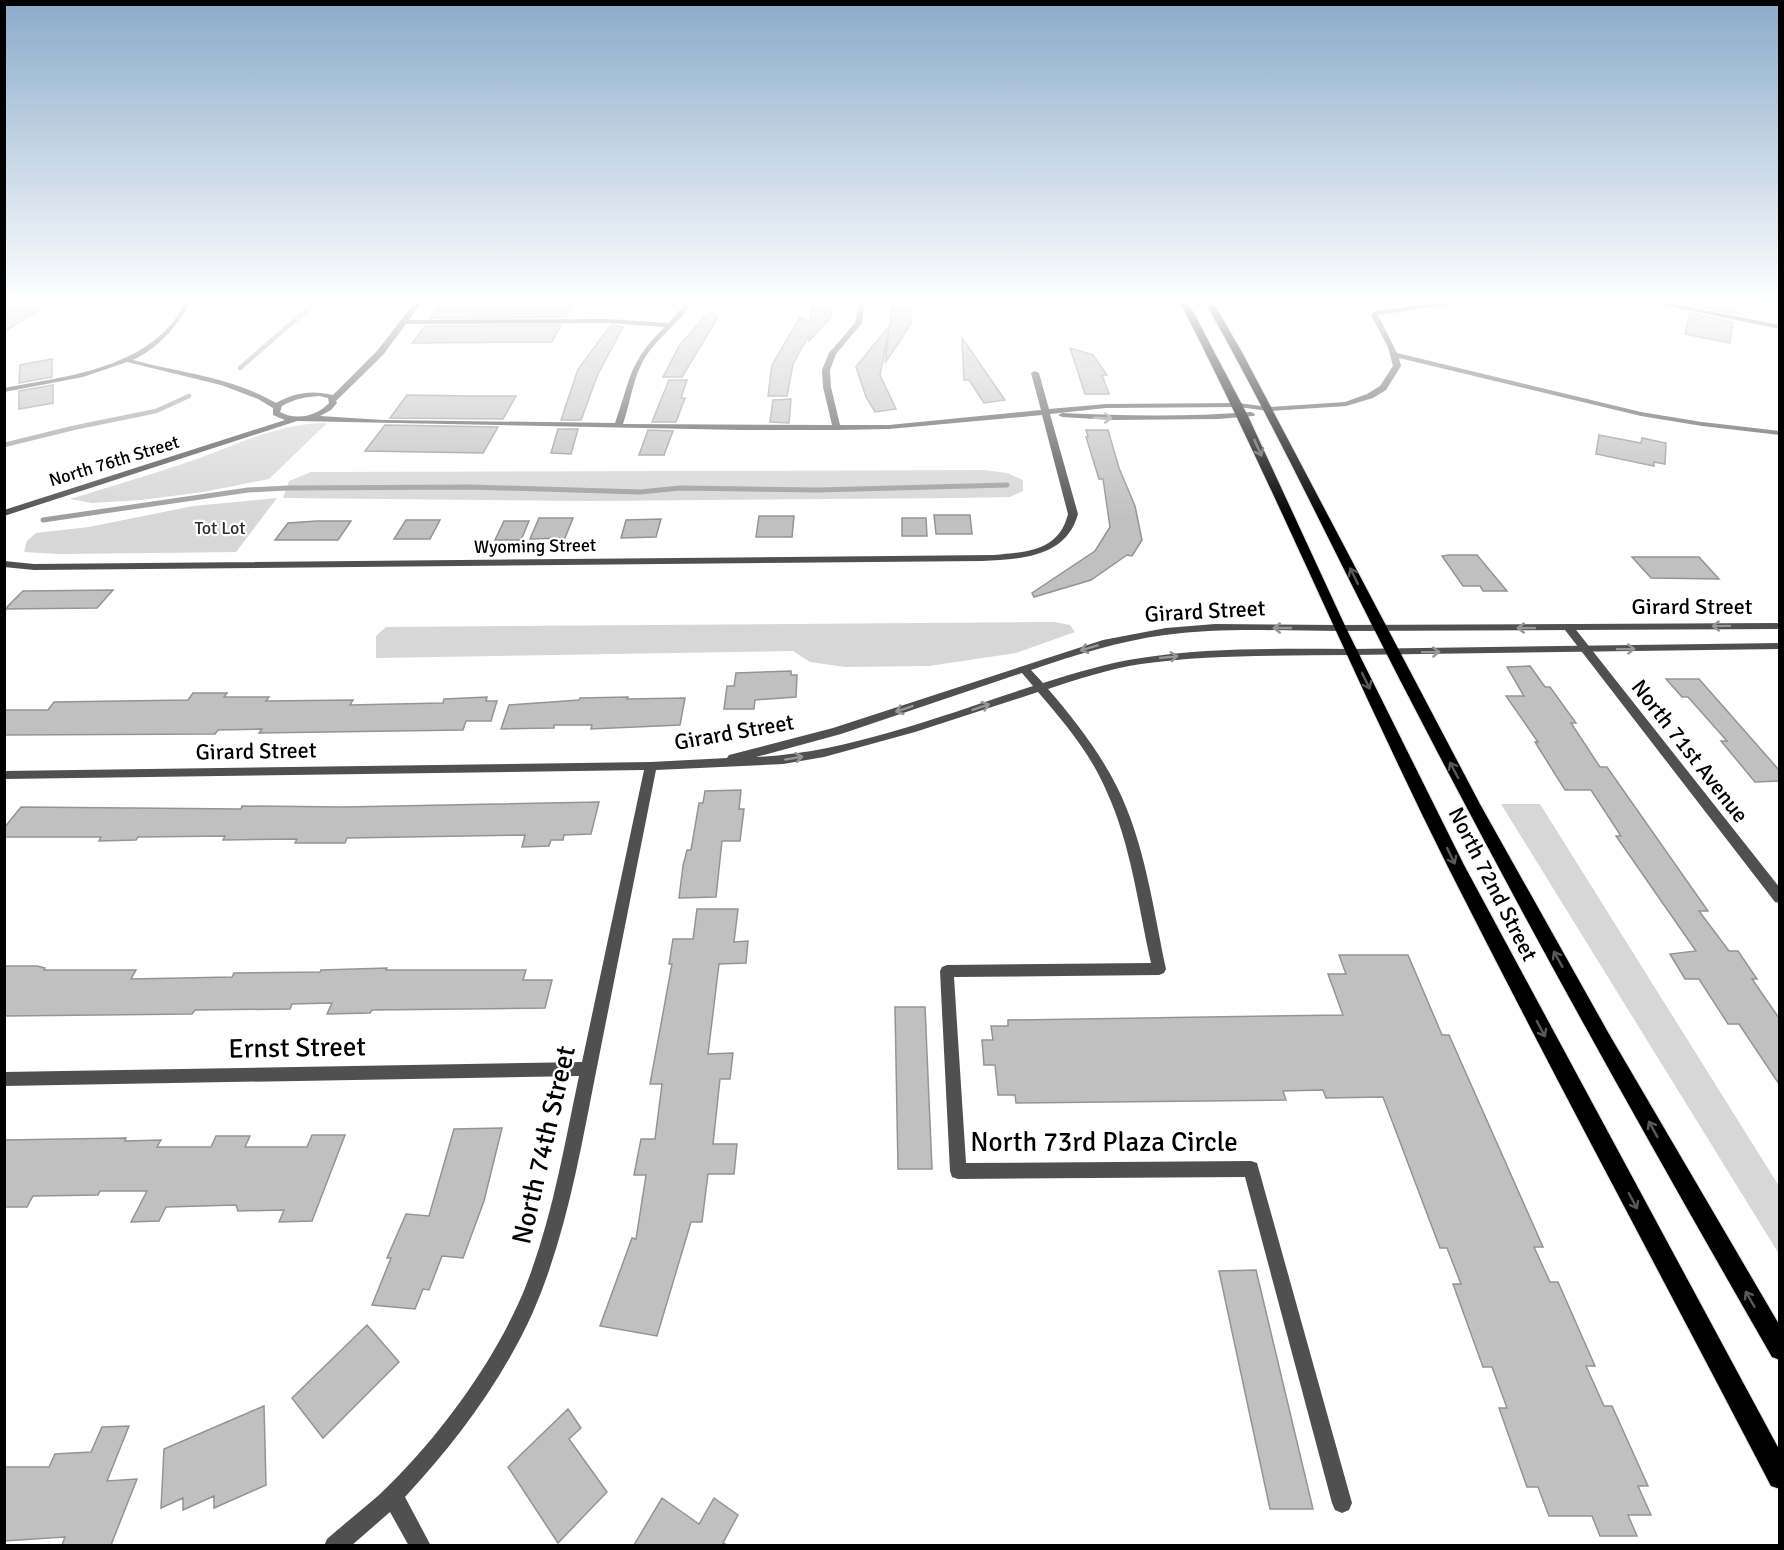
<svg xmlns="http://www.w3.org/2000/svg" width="1784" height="1550" font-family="Signika,sans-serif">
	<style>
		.green { fill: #d7d7d7 }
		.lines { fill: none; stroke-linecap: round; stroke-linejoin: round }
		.stream-far1 { stroke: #9e9e9e; stroke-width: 4.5 }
		.stream { stroke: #9e9e9e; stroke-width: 5 }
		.building { fill: #c0c0c0; stroke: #949494; stroke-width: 1.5 }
		.primary-casing { stroke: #dbdbdb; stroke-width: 2 }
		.minor { fill: #505050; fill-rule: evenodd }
		.tertiary { fill: #505050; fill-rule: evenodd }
		.primary { fill: #000; fill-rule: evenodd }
		.oneway { stroke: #969696 }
		.oneway2 { stroke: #595959 }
		.labels { text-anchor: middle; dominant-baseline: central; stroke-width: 4.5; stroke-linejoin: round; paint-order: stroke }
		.far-street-label { font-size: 18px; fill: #000; stroke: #fff }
		.far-park-label { font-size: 18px; fill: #2e2e2e; stroke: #fff }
		.street-label { font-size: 22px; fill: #000; stroke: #fff }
		.near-street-label { font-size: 27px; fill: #000; stroke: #fff }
	</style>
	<rect width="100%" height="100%" fill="#fff"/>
	<!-- green -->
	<path class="green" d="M327 423 269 479 203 492 141 500 92 503 70 499C111 486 153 474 194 460 238 444 280 423 327 423Z
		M984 470 1007 473 1023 480V491L1010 497 959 498 590 501 283 498 289 481 311 472Z
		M277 498 236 552 61 554 24 552 27 541 36 533 89 527 193 506Z
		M1054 622 1070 625 1075 632 1016 653 929 666 845 667 810 662 793 651 376 658V636L386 627Z
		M1501 804H1540L1779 1186V1254Z"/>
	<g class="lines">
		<!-- stream-far1 -->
		<path class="stream-far1" d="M240 368 316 302
			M4 445 73 428 156 411 189 396"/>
		<!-- stream -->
		<path class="stream" d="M43 520 248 490 288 488 472 487 640 492 680 488 818 490 1007 485"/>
	</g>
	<!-- building -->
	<path class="building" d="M17 302H52L4 332V312Z
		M442 302H573L565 317 431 318Z
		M812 302H831V317L809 341V335L793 364 787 396H768L772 365 800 317 810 322Z
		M1693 302H1736L1735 314 1692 305Z
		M892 307H910L911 324 885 363 889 329 880 375 896 409 875 412 866 397 856 367 890 325Z
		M710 311 718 317 682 377H663L679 346Z
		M1690 313 1733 322 1730 343 1685 334Z
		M561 325 552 342 412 343 425 326Z
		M611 325 623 327 598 374 581 420H561L578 369Z
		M962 338 1005 400 984 403 969 380H964Z
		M1070 348 1093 355 1107 375H1102L1109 394H1085Z
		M52 359V377L19 383 20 365Z
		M669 380H687L681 398H685L676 422H652Z
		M53 385V403L19 409V391Z
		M407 395 471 396H516L503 419 390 418Z
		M791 399 789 423 770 422 773 400Z
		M385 425 498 427 483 453 365 451Z
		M558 429H578L571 454 551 453Z
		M648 430 673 431 664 455H639Z
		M1086 430H1108L1119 468 1135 506 1142 540 1132 556 1127 555 1091 580 1034 597 1032 593 1095 551 1110 527 1103 479H1099L1086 437H1088Z
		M1599 435 1641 443 1642 438 1666 443 1665 464 1654 462V466L1596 454Z
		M934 515H970L972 534H936Z
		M759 516H794L792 537H756Z
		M539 518H573L565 538 530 539Z
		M902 518H926L927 536H902Z
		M661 519 656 537 621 538 626 520Z
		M406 520H440L430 539H394Z
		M317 521H351L338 540H275L288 523Z
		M504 521H529L521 540H495Z
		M1449 555H1477L1507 591H1483L1480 586H1463L1442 556Z
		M1632 557H1699L1719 579 1651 578Z
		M113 590 97 608 5 609 23 591Z
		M1530 666 1545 687H1550L1576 723H1571L1600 767H1607L1708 911H1699L1729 951H1738L1757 979H1752L1779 1018V1084L1739 1024H1728L1699 979H1685L1670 954 1696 951 1616 836H1621L1591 790H1565L1535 742H1538L1506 696H1524L1507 667Z
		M791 671V675H797L796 697 755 700 754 709H724L727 686H734L736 673Z
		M1666 679H1699L1779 770V781L1755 782 1721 741H1727L1688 697H1682Z
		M193 693H227L224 697H269L266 701 353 700 350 705 443 703 444 699 487 697 486 701H497L491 721H466L463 730 259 733 262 729 218 730 215 734 4 735V710H48L54 702 188 700Z
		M628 697 627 699 685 698 680 725 591 729 592 725H554V728L501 729 509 705 579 700 580 698Z
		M741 790 739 809H744L740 841H722L716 897 679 898 683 866 687 850H691L699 803H703L705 791Z
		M599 802 591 834 564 835 563 840H551L549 846 522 847 525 835 347 838 345 843H295L297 839 223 840 225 836 138 837 136 840 99 841 101 837H4V828L21 807 241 809 242 806 344 807Z
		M697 909H738L734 942 748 941 746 963 719 964 708 1054 733 1053 730 1079H720L713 1144H737L734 1174H708L702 1222H691L657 1336 600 1326 632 1238 636 1239 646 1175H634L641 1139H655L662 1084H650L672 964H669L673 939H693Z
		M1339 955H1408L1442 1035H1449L1543 1247H1534L1550 1282H1558L1595 1366H1586L1604 1406H1612L1648 1486H1638L1651 1515H1628L1637 1536H1600L1592 1516H1549L1538 1487H1527L1499 1408H1507L1492 1367H1483L1453 1284H1461L1447 1248H1440L1383 1097 1326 1098 1323 1090 1283 1091 1286 1100 1016 1103 1015 1095H998L995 1065H984L982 1040H993L991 1026H1008V1020L1343 1015 1328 974H1346Z
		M4 966H37L45 968 44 970H136L131 979 232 977 234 973 320 972 321 970 387 968 386 970H526L523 980H552L545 1008 372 1010 370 1013 327 1014 332 1003 292 1004 290 1009 195 1010 192 1014 4 1016Z
		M895 1007H925L932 1169H898Z
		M502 1128 484 1201 463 1258 442 1256 429 1290 423 1289 415 1309 372 1305 391 1258H387L406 1214 429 1216 454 1129Z
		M312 1135H345L312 1221 279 1222 284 1210 238 1211 236 1205 166 1207 159 1221 131 1222 147 1191H100L98 1195 33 1196 27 1207H4V1140L126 1138 125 1141 161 1140 157 1147H211L216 1136H250L245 1147H307Z
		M1256 1270 1313 1509H1270L1219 1271Z
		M367 1325 399 1362 323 1438 292 1398Z
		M264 1406 266 1485 214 1508V1496L183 1510V1498L161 1508 164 1449Z
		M568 1409 581 1428 569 1439 607 1492 558 1543 508 1467Z
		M129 1426 107 1481 137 1479 111 1545H62L65 1537 4 1541V1467H49L55 1454 91 1452 102 1427Z
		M662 1498 699 1524 714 1498 738 1515 723 1543 727 1545H634Z"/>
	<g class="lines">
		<defs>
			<path id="primary" d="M1180 302H1188L1248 416 1346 628 1464 865 1780 1451V1489L1771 1486C1664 1280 1553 1075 1448 867 1355 681 1275 488 1180 302Z
				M1205 302H1213L1243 354 1481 806 1609 1034 1780 1326V1360L1772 1357C1653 1150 1536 942 1426 730 1351 588 1284 442 1205 302Z"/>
		</defs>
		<!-- primary casing -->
		<use href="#primary" class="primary-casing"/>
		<!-- minor -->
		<path class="minor" d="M185 302H191C176 327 160 347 133 360 181 373 232 377 276 403 295 392 313 390 333 395L377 351 415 302H422L409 320 609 319 669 323 686 302H692C680 323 659 336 646 356 633 376 631 401 623 424L832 425 823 387 822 370 829 353 855 323 859 302H865L862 323 836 354 830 370 831 387 840 425H889L1041 410 1031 373 1035 371 1039 373 1049 409 1106 404 1238 403 1269 407 1345 402 1367 394 1380 386 1393 366 1388 347 1371 315 1375 311 1445 302H1468L1378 315 1397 353 1641 412 1702 422 1780 431V435L1702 426 1641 416 1399 358 1401 366 1386 390 1373 398 1346 406 1269 411 1238 407 1106 408 1050 414 1078 514C1066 558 1020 559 982 561L34 570 4 567V561L34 564 994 555C1027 552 1059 551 1068 514L1042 415 889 429 836 430H741L297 421 4 516V510L285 420 273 415V408L258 399 221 385 127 362 83 377 4 392V388C62 377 128 371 170 326 176 319 180 310 185 302ZM609 323 665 327C628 362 631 379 615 423L383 420 320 416 331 410 337 403 336 401 383 355 406 324ZM319 396 328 398 329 403C317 416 296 421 280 412L282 406C294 399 305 397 319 396Z
			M1648 302H1663L1780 325V329Z
			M1251 412 1255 414 1254 416 1218 419 1112 420 1062 417 1058 415 1062 413C1125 416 1188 417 1251 412Z
			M1215 624 1340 625 1345 628 1340 631C1282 631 1223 627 1165 635 1119 641 1075 655 1031 670L1043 683C1075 673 1107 663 1141 658 1210 647 1282 649 1352 649L1357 652 1352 655C1282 656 1211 654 1141 664 1109 669 1078 679 1048 689 1074 719 1099 751 1117 787 1145 843 1153 908 1166 969L1164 973 1159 975 954 977 966 1163 1251 1161 1257 1163 1352 1503 1349 1510 1342 1513 1335 1510 1332 1503 1245 1177 958 1179 952 1177 950 1171 940 971 942 967 947 965 1151 963C1138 905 1131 844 1106 790 1090 753 1064 722 1038 692L915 732 824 757 783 764 656 770C636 871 616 971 596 1072 580 1153 566 1236 533 1312 502 1381 456 1442 405 1497L431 1546H409L390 1512 351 1546H324L327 1539C344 1524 362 1510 379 1495 437 1440 495 1362 525 1288 552 1220 564 1147 579 1076L4 1086V1072L582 1062 644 770 4 779V771L651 762 727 758 729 755 733 754 833 728 1103 640 1166 628ZM1022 673 1033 686C946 714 847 753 756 757L841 734Z
			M1569 625 1573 626 1780 888V903L1775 902 1565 630 1564 628 1565 626Z"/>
		<!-- tertiary -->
		<path class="tertiary" d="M1780 623V629L1340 631 1335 628 1340 625Z
			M1780 643V649L1352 655 1347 652 1352 649Z"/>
		<!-- primary -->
		<use href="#primary" class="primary"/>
	</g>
	<!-- one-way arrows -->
	<defs><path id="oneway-shaft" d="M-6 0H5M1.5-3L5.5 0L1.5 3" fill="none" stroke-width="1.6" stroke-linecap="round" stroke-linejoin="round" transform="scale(1.5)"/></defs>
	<g class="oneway">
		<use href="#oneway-shaft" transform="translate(1103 418) rotate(2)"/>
		<use href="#oneway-shaft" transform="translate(1721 626) rotate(179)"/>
		<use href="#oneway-shaft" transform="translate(1282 628) rotate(180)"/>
		<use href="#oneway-shaft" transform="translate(1526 628) rotate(180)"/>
		<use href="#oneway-shaft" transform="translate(1089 648) rotate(163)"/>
		<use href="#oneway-shaft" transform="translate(1626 649) rotate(-1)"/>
		<use href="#oneway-shaft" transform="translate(1431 652) rotate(-1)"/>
		<use href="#oneway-shaft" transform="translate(1169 657) rotate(-6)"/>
		<use href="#oneway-shaft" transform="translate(981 707) rotate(-18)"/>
		<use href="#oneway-shaft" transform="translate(904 709) rotate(161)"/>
		<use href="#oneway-shaft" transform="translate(794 758) rotate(-10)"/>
	</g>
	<g class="oneway2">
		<use href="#oneway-shaft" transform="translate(1258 448) rotate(66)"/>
		<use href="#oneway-shaft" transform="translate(1354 576) rotate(-116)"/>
		<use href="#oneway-shaft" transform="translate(1366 681) rotate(64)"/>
		<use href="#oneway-shaft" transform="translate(1454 770) rotate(-118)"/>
		<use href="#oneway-shaft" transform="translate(1451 856) rotate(64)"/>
		<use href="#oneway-shaft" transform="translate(1558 959) rotate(-119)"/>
		<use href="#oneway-shaft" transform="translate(1541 1029) rotate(62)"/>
		<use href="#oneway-shaft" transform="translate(1653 1129) rotate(-119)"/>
		<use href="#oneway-shaft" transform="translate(1633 1201) rotate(62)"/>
		<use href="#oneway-shaft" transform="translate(1750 1299) rotate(-120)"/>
	</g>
	<!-- sky -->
	<linearGradient id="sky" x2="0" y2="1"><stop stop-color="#8aabca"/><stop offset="0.58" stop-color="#fff"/><stop offset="1" stop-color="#fff" stop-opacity="0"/></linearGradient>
	<rect width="1784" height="519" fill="url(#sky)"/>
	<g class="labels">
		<!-- far-street labels -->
		<g class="far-street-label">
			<text transform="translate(114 461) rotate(-17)">North 76th Street</text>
			<text transform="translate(535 546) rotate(-1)">Wyoming Street</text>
		</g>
		<!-- far-park labels -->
		<g class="far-park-label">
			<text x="220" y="528">Tot Lot</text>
		</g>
		<!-- street labels -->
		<g class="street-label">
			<text x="1692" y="606">Girard Street</text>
			<text transform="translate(1205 611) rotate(-3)">Girard Street</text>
			<text transform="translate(734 732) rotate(-10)">Girard Street</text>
			<text transform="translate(256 751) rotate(-1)">Girard Street</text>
			<text transform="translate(1690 751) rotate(52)">North 71st Avenue</text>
			<text transform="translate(1493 884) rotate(63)">North 72nd Street</text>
		</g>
		<!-- near-street labels -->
		<g class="near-street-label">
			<text transform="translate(297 1048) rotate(-1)">Ernst Street</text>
			<text x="1104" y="1142">North 73rd Plaza Circle</text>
			<text transform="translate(544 1145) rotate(-77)">North 74th Street</text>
		</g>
	</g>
	<!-- border -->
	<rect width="1784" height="1550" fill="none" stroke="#000000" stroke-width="12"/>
</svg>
